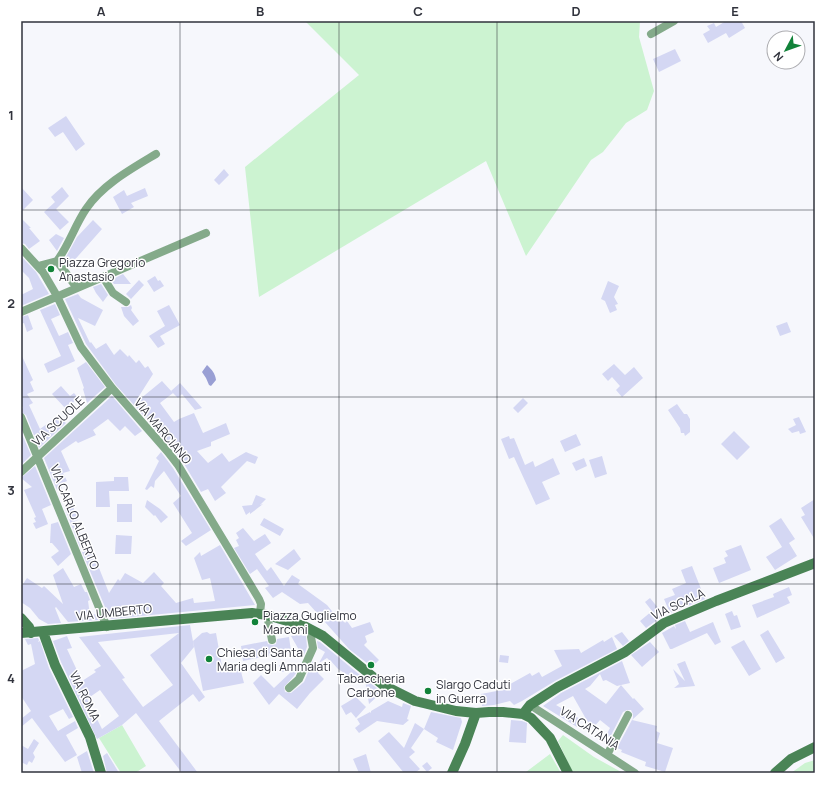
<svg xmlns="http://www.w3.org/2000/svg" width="836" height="794" font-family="Manrope,sans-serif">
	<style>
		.green { fill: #ccf3d1 }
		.water { fill: #999fd4 }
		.building { fill: #d4d7f3; fill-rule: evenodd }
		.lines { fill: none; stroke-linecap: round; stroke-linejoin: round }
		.street { stroke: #84aa8a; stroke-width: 8 }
		.secondary { stroke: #4a8456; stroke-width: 10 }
		.grid { fill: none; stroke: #31333d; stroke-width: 1; stroke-opacity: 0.55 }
		.poi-dot { fill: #118239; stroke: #fff; stroke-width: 1.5 }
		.labels { text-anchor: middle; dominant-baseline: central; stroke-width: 3; stroke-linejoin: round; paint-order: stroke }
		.poi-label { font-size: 12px; fill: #31333d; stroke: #fff; text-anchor: start }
		.street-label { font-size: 12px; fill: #31333d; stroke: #fff }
		.neatline { fill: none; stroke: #31333d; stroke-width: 1.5 }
		.grid-label { font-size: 13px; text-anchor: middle; font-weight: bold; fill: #31333d }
	</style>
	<rect width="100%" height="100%" fill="#f6f7fc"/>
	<!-- green -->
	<path class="green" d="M305 21H640L639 37 654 91 647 110 626 123 603 152 591 160 526 256 486 161 259 297 245 167 359 75Z
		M122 725 146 766 135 773H121L99 738Z
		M563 735 594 757 623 773H573L558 741Z
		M550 754 561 773H497L501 771 526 772Z
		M815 760V773H791L805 763Z"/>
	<!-- water -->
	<path class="water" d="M207 365C212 370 215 373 216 380L211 386 209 385 206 378 202 372Z"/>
	<!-- building -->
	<path class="building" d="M726 21H741L745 28 729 38 726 33 708 43 703 34 710 30 707 26 714 23 716 27Z
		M675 49 681 61 659 72 653 59Z
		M66 116 85 144 76 151 63 132 55 137 48 128Z
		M224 169 229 175 219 185 214 180Z
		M21 187 33 200 21 212Z
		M62 187 69 196 56 209 69 222 60 230 44 212 55 202 51 197Z
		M145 188 148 196 131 203 134 207 122 214 113 197 124 190 127 196Z
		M21 218 31 228H29L40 241 29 249 25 244 21 243Z
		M93 220 102 229 71 264 65 259 77 237Z
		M56 234 64 238 57 251 49 240Z
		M21 256 36 272 49 294 21 306V295L33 289 29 278 21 270Z
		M123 274 131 284H114L111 280Z
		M155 276 158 281 160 280 164 286 154 292 147 281Z
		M139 280 144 285 131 299 126 294Z
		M608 281 619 286 614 297 618 304 615 305 617 310 610 313 605 301 601 299Z
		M101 284 108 295 103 302 96 293 93 287Z
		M78 294 81 298 103 310 95 326 78 318 90 343 91 342 96 349 106 343 114 355 120 349 128 357 129 355 136 363 139 360 145 368 148 366 153 374 134 404 162 381 173 393 160 403 174 422 179 419 194 413 203 433 226 423 230 434 211 442V446L197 451 208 463 222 453 229 462 246 452 258 457 255 464 247 461 221 487 226 493 215 501 208 489 201 492 183 462 169 444 116 385 86 344 65 299Z
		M55 304 60 315 51 319 59 336 68 332 73 343 68 345 75 361 48 373 44 364 61 356 40 310Z
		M131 305 132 308 131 310 139 321 133 326 124 316 121 307H128Z
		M169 305 180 325 160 336 165 344 158 348 149 336 165 326 157 311Z
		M28 315 33 329 27 332 24 323 21 324V317Z
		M787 322 791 332 780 336 776 326Z
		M21 354 33 380 30 382 34 391 27 394 33 403 29 405 40 429 58 416 66 423 39 448 26 415 21 412V409L23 408 21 404Z
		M86 362 105 387 87 403 83 389 84 388 77 368Z
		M614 364 625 375 634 367 643 378 622 397 616 390 620 386 612 377 608 381 602 374Z
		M180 383 196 401 202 408 195 410 182 394 178 398 171 391Z
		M61 386 70 396 74 393 78 398 66 409 52 394Z
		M112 396 142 431 135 436 125 426 120 431 108 419 93 430 96 435 78 443 76 441 61 451 70 471 63 473 67 481 60 484 62 488 57 490 44 458Z
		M523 398 528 403 518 413 513 408Z
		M677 404 684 414H687L690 419V432L685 436 684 433H681L680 428 668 410Z
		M799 417 806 432 800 434 799 431 792 433 788 429 796 425 793 419Z
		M734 431 750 447 737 460 721 444Z
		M21 432 31 455 21 465Z
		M576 434 581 445 565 452 560 441Z
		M509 436 510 439 514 438 525 465 533 461 535 467 553 458 560 474 542 482 550 499 536 505 514 457 509 459 501 439Z
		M161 452 173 468 211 530 186 546 181 541 192 533 173 503 181 496 164 471 155 481 154 488 151 486 147 490 145 489 159 461 156 458Z
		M602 456 607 474 595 478 589 460Z
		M584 458 587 466 576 471 572 463Z
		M35 466 51 505 42 509 48 524 36 529 33 523 36 522 34 518 36 517 24 490 32 487 21 478Z
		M114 477H128L129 491H109L110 507H96V482L114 481Z
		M256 495 266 499 260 505 263 504 250 514V512L246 515 242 506 252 505Z
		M815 499V540L801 517 805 515 801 508Z
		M147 500 160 509 168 517 161 523 155 515 154 516 145 507Z
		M72 503 78 520 75 521 84 543 80 547 64 506Z
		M117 504H132V522H117Z
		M264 518 284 529 280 536 260 525Z
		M781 518 795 539 789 543 797 556 775 570 766 557 782 547 769 526Z
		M58 522 71 554 58 566 51 557 59 551 52 543H50L51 524Z
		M243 528 254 541 265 534 271 543 255 554 267 571 271 567 284 586 292 575 300 580 298 584 327 605 336 616 340 615 345 623 347 621 352 628 370 622 374 632 365 636 367 642 364 645 379 660 372 667 349 649 308 603 300 604 282 592 273 598 265 588 269 586 257 569 250 574 234 548 239 546 236 540 239 538 236 533Z
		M116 535 132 536 131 554H115Z
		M220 545 255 605 110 619 82 552 91 548 109 593 118 579 120 581 125 573 143 583 154 572 164 583 161 586 176 603 193 598 194 603 215 601 210 578 202 580 194 558 200 552 201 556Z
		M741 545 751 570 719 583 713 568 726 563 724 558 728 556 725 551Z
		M294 549 301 559 288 570 275 564Z
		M692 566 705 599 670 613 664 599 675 595 672 589 686 583 681 570Z
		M63 568 74 587 81 584 85 592H87L90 600 88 601 90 615 96 614 98 620 68 622 56 607 55 608 61 623 48 624 39 619 30 608 21 602V587L27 578 42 588 44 586 63 604 53 575Z
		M789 587 792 595 787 597 790 603 757 618 752 605 774 597 773 594Z
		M650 598 664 615 646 628 640 621 652 611 645 602Z
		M732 611 734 616 737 615 741 627 731 630 725 614Z
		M685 621 690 632 713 622 721 642 715 645 707 633 672 649H670L662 633 674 626 676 629 675 625Z
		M190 625 194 647 181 663 205 697 199 702 193 694 159 721 198 773H182L136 713 122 725 97 739 61 662 53 641 67 636 72 648 67 649 82 681 96 672 94 670 101 666 79 637ZM179 633 150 655 173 685 143 707 122 679 125 678 98 642ZM100 690 119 716 102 729 87 699Z
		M768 630 785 658 776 663 760 635Z
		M207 632 210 634 216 633 223 672 240 668 244 683 203 691 193 641 202 633Z
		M622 632 629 641 623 646 614 636Z
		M299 635 306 636 307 647 303 657 291 636Z
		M289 637 291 651 243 661 241 646 267 641 268 644 273 645 276 644 277 639Z
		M612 637 617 649 555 681 522 701 514 705 510 701 494 705 482 706 481 694 502 690 501 689 530 673 532 676 539 672 542 677 562 666 554 650 579 649 581 653 603 640 604 642Z
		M38 638 39 640 38 642 40 641 49 668 73 717 69 719 63 709 49 716 58 731 75 721 78 728 66 735 77 755 65 762 32 718 21 727V719L31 711 21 696V671L35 664 31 644 28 645 25 639Z
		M744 640 761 669 749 676 731 647Z
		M317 641 320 642 360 675 355 679 351 674 349 676 338 669 330 660H329L327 658 319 663 325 652 318 648Z
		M650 642 659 652 642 667 631 655Z
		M500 655 509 656 508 663 499 662Z
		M313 661 314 662 312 666 319 670 318 673 324 679 310 693 297 709 279 694 269 705 253 683 261 675 274 688 292 671 296 673 294 676 284 687 285 692 291 693 304 682Z
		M622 661 630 683 621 685 633 699 634 698 644 709 632 720 657 726 656 731 660 733 657 743 673 748 665 772 645 766 646 762 621 752 622 750 617 748 633 718V714L631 710H627L623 712 607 743 603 741 610 728 600 720 593 728 590 726 573 696 556 705 582 720 577 727 543 706 561 693ZM600 674 603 681 606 680 617 686 621 685 606 704 585 689 590 686Z
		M685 661 695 686 674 688 679 684 673 669 685 681 677 664Z
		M292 664V671L279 672V665Z
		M365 679 382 692 369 704 366 685Z
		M356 697 366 707 356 718 351 712 346 715 341 706Z
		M388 701 402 707 403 703 411 706 407 719 409 720 403 725 377 721 359 733 355 728 360 724 357 719 370 712 371 713V711Z
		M431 712 461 718 462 722 453 750 436 742 438 738 424 729Z
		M511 720 522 721 527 723 526 743 509 742Z
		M415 723 424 729 411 748 415 752 409 757 420 769 415 773H404L378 741 389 732 404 748Z
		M34 739 39 743 33 753 35 757 32 763 29 761 27 765 21 762V745L28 749Z
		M87 751 94 773H82L77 757Z
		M107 753 119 773H107L103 756Z
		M366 754 371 773H359L353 759Z
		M427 762 432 768 427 772 422 766Z"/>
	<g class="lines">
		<!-- street -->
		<path class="street" d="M651 34 674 21
			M21 248 43 272 57 296 81 347 112 388 168 452 178 465 259 599 261 604 260 613
			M57 261C69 245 75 225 86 209 102 185 131 169 156 154
			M38 266 57 261 77 288
			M103 277 113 293 126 302
			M21 312 206 233
			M21 417 107 627
			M21 472 112 388
			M267 615 272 640
			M289 688 299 679 313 648 311 637 313 631
			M530 705 635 773
			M607 755 628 715"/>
		<!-- secondary -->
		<path class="secondary" d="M21 618 29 627 31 633
			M43 632 55 665 90 737 101 773
			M21 633 252 613 267 615 304 626 323 636 383 685 415 701 456 711 476 713 489 712H503L523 714 531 718 550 738 568 773
			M523 714 530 705 558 687 625 652 664 623 716 601 815 563
			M452 773 465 744 476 713
			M775 773 791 759 815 747"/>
	</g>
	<!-- grid -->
	<path class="grid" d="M180 21V773M339 21V773M497 21V773M656 21V773M21 210H815M21 397H815M21 584H815"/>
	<!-- markers -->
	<g class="poi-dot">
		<circle cx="51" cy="269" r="4"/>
		<circle cx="255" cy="622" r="4"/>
		<circle cx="209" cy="659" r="4"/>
		<circle cx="371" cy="665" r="4"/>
		<circle cx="428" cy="691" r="4"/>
	</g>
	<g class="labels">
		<!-- poi labels -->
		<g class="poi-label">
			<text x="59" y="262">Piazza Gregorio<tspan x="59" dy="14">Anastasio</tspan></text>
			<text x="263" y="615">Piazza Guglielmo<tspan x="263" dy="14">Marconi</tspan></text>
			<text x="217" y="652">Chiesa di Santa<tspan x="217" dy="14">Maria degli Ammalati</tspan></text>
			<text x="371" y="678" text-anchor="middle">Tabaccheria<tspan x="371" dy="14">Carbone</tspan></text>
			<text x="436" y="684">Slargo Caduti<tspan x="436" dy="14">in Guerra</tspan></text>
		</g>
		<!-- street labels -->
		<g class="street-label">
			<text transform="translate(58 421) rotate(-43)">VIA SCUOLE</text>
			<text transform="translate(163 431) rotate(50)">VIA MARCIANO</text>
			<text transform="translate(75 517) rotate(68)">VIA CARLO ALBERTO</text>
			<text transform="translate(678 604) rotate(-25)">VIA SCALA</text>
			<text transform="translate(114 612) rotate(-6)">VIA UMBERTO</text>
			<text transform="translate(85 696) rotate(64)">VIA ROMA</text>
			<text transform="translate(590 728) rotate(33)">VIA CATANIA</text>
		</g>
	</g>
	<!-- border -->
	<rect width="836" height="794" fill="none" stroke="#ffffff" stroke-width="44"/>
	<!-- north arrow -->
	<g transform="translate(786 50) rotate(229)"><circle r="19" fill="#ffffff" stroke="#adadb1"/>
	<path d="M0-3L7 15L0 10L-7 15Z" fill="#118239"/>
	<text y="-6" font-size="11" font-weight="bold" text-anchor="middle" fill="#31333d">N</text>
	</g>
	<rect x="22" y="22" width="792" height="750" class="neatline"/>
	<g class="grid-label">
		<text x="101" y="16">A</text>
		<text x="260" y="16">B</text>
		<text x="418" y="16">C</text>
		<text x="576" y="16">D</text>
		<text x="735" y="16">E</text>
		<text x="11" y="120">1</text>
		<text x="11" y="308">2</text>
		<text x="11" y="495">3</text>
		<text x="11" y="683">4</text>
	</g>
</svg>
